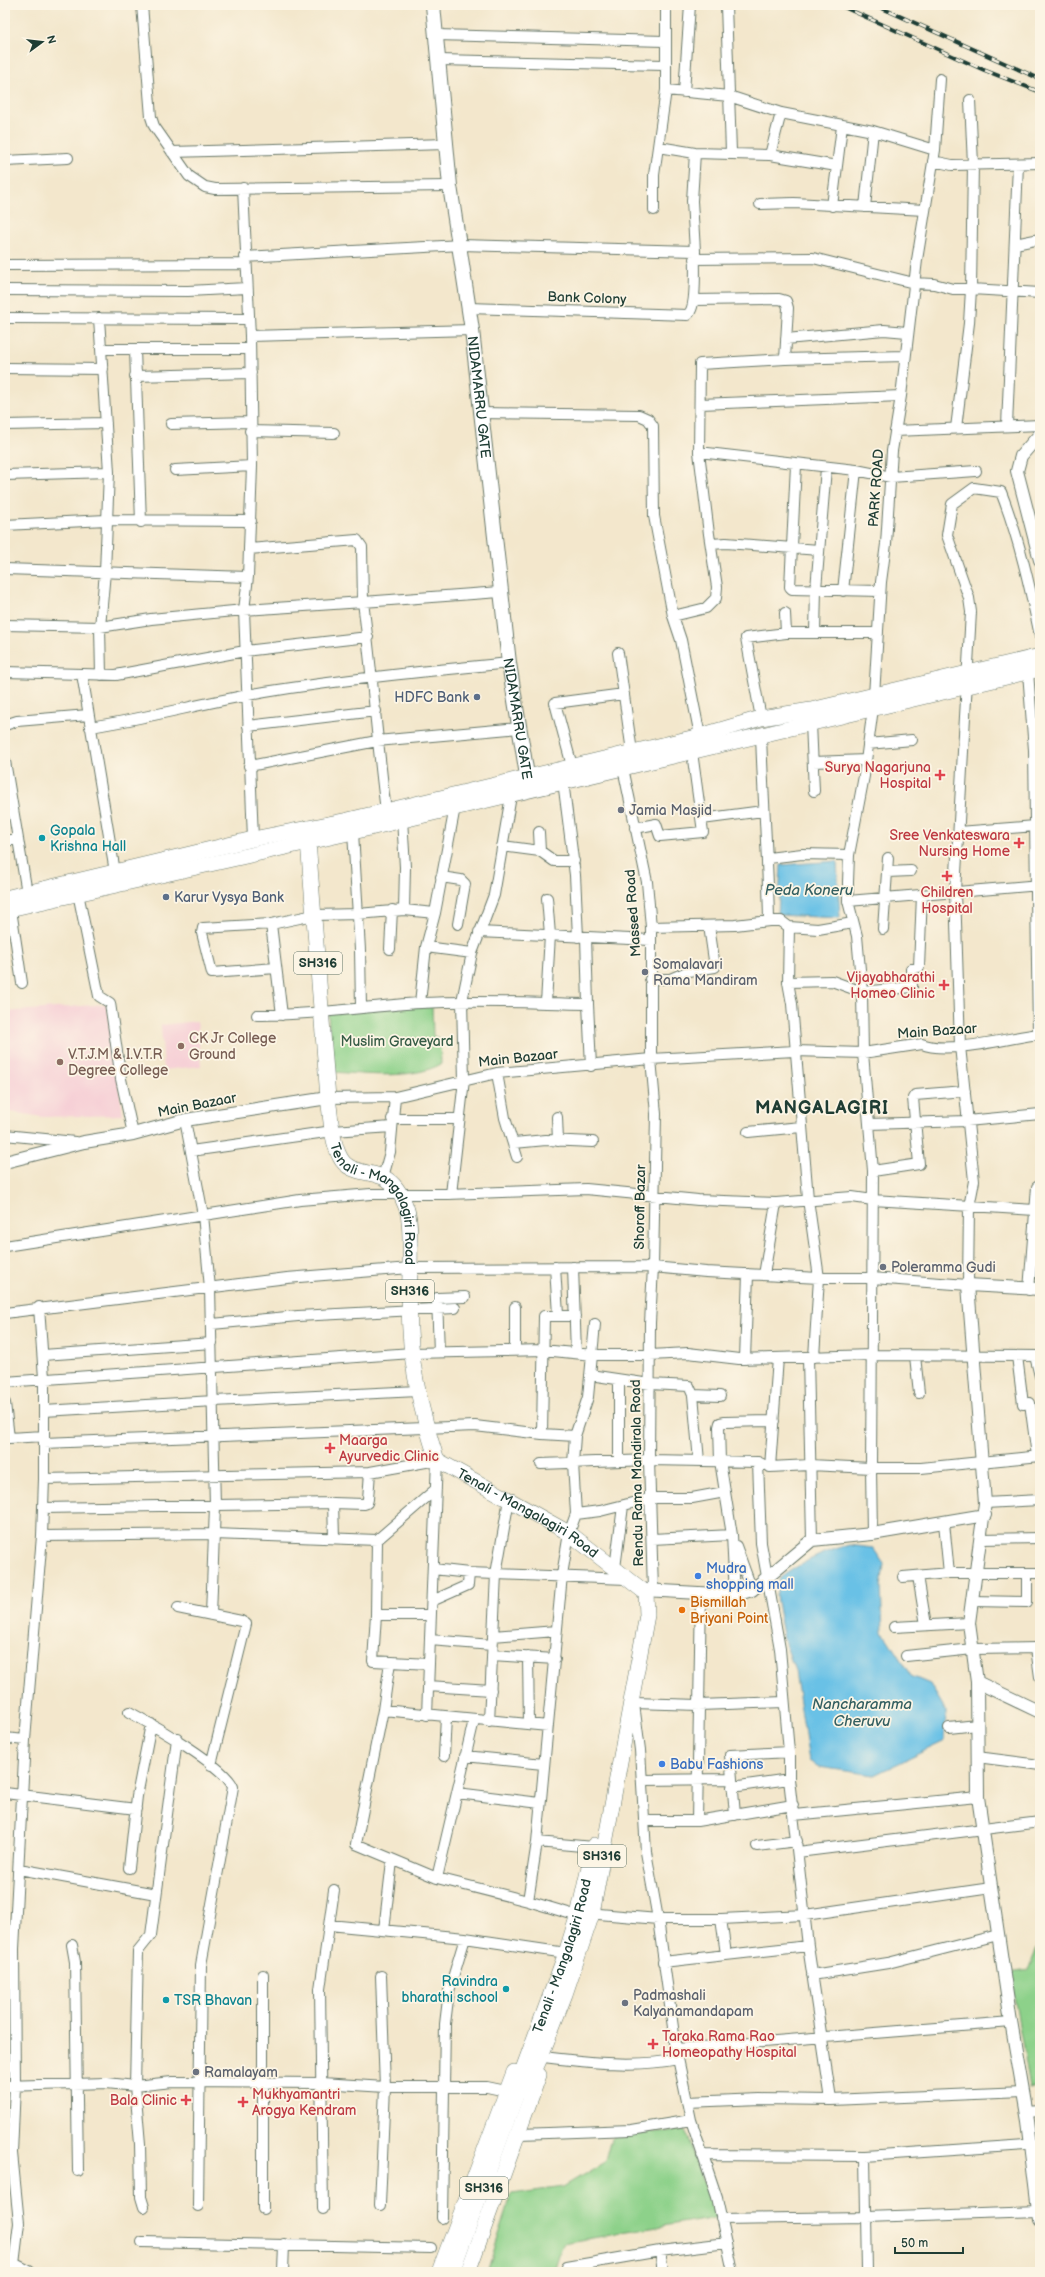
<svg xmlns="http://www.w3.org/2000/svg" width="1045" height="2277" font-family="'Balsamiq Sans',sans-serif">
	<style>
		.built { fill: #f6cfd6 }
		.green { fill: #8dd18a; stroke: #56875f }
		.water { fill: #69c1e6; stroke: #447f8d }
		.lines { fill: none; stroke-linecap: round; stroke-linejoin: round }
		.minor-casing { stroke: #697869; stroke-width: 12 }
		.tertiary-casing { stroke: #697869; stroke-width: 14 }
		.secondary-casing { stroke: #697869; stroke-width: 16 }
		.primary-casing { stroke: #697869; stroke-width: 16 }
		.minor { stroke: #fff; stroke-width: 10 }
		.tertiary { stroke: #fff; stroke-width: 12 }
		.secondary { stroke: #fff; stroke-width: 14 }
		.primary { stroke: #fff; stroke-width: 15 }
		.rail-casing { stroke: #1f3d34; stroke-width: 4 }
		.rail { stroke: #fcf5e5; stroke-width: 2.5; stroke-dasharray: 8; stroke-linecap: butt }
		.service-dot { fill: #5c6f8a; stroke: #fcf5e5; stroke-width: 1.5 }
		.health-dot { fill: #e0444e; stroke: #fcf5e5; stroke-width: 1.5 }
		.worship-dot { fill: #6b7280; stroke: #fcf5e5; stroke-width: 1.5 }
		.culture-dot { fill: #0f9aa8; stroke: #fcf5e5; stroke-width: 1.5 }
		.education-dot { fill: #8d6e63; stroke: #fcf5e5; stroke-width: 1.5 }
		.shop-dot { fill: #3f7fe0; stroke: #fcf5e5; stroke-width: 1.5 }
		.food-dot { fill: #e8710a; stroke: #fcf5e5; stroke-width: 1.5 }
		.labels { text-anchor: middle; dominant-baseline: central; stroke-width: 3.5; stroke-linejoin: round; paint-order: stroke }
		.shield { fill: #fcf5e5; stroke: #617469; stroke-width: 1 }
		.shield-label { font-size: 13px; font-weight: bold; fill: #1f3d34 }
		.street-label { font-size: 14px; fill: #1f3d34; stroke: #fcf5e5 }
		.service-label { font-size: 14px; fill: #4e5e75; stroke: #fcf5e5; text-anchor: end }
		.health-label { font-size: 14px; fill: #be3a42; stroke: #fcf5e5; text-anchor: end }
		.worship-label { font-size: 14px; fill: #5b616d; stroke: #fcf5e5; text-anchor: start }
		.culture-label { font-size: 14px; fill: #0d838f; stroke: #fcf5e5; text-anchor: start }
		.education-label { font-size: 14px; fill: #785e54; stroke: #fcf5e5; text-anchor: start }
		.park-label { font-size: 14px; fill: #355b45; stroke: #fcf5e5 }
		.shop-label { font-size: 14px; fill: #366cbe; stroke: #fcf5e5; text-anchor: start }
		.food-label { font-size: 14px; fill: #c56008; stroke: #fcf5e5; text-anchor: start }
		.water-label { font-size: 15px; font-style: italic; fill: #325e60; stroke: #fcf5e5 }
		.district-label { font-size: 18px; font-weight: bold; letter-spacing: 1px; fill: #1f3d34; stroke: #fcf5e5 }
	</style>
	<rect width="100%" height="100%" fill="#fcf5e5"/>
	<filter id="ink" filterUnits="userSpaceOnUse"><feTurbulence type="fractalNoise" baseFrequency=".025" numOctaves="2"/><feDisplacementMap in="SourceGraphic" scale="8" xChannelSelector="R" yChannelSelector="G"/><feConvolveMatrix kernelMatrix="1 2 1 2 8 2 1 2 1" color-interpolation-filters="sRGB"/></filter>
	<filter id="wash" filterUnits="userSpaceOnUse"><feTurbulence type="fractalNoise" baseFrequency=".012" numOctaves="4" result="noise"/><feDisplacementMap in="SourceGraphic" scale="16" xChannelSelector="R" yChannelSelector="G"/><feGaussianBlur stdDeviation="0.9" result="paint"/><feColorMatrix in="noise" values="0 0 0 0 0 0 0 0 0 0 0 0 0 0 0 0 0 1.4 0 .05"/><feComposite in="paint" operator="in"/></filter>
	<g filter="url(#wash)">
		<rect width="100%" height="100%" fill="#f3e7cc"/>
		<!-- built -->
		<path class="built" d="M107 1004 123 1115 43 1117 5 1111V1012Z
			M197 1021 201 1066 164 1070 161 1025Z"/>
		<!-- green -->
		<path class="green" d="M432 1005 433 1036 440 1038 441 1064C413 1080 364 1074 332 1072L328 1012Z
			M1040 1942V2086L1030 2088 1010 1973 1028 1970Z
			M685 2130 716 2217 563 2243 554 2272H487L512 2194 563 2187 606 2161 613 2135Z"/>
		<!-- water -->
		<path class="water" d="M837 861 840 918 778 915 781 865Z
			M849 1545 873 1548 884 1564 881 1587 883 1632 911 1676 930 1684 946 1711 945 1741 874 1775 819 1767 809 1761 795 1671 784 1640 776 1596 780 1578C802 1562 823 1552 849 1545Z"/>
	</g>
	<g filter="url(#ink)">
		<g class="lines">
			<defs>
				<path id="minor" d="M142 5 151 117 154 126 189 176 205 187 215 189 450 186
					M726 5 731 152
					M436 35 665 41
					M439 60 665 65
					M666 90 729 96 781 113 873 131 935 150 917 260 901 396 892 451 886 544 881 582 874 696
					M684 92 690 5
					M970 100 973 164 971 289 1040 293
					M659 147 695 153 770 155 837 166
					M935 150 940 79
					M172 152 446 144
					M770 155 781 113
					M5 161 68 158
					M933 161 952 165 1040 163
					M243 188 250 336
					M760 204 794 203 925 210
					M832 206 842 126
					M865 207 873 131
					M654 210V175L666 90V5
					M1015 244 1040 239
					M695 251 692 201 695 153
					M245 257 461 245 695 251C694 264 698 309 687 315L469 308
					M694 259 813 258 914 283 934 284 953 289H971L969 323 956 428
					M5 265 246 264
					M5 290 188 291 247 288
					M694 300 779 299 786 301 788 308 785 359
					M5 318 249 319
					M99 318 109 472 105 572 100 627 101 675
					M786 339 884 330 907 332
					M102 349H250
					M135 349 141 522
					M5 368 103 369
					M135 376 251 373
					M700 404 901 396
					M480 413 639 415 648 419 653 426 654 516 673 616 681 640 700 736
					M171 424 250 422
					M5 425 106 423
					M1007 426 1018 164
					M250 431 334 433
					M895 431 1040 425
					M699 452 856 470 891 477 976 471
					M796 465 790 587 792 589 880 591
					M175 470 252 466
					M5 475 109 472
					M5 525 106 520 251 521
					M711 544 726 543 819 550
					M249 549 357 540 362 547 363 602 500 592
					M5 569 248 577
					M843 591 856 470
					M785 613 786 633
					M673 616 706 608 716 598 717 587 709 534 699 452 700 364 785 359 904 356
					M5 625 100 627 151 619 244 610 363 602C372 671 377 741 386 811
					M815 633 816 589 826 468
					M618 653 632 752
					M5 672 82 674 115 872
					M1028 672 1034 750 1038 1034
					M82 674 116 675 245 651 368 637
					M873 708 864 776 849 855 848 882V901L857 936 862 992 863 1053 873 1171 871 1468H921L1040 1456
					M761 718 746 638 786 633H878
					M811 723 814 791
					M5 725 17 721 88 715
					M248 726 376 711
					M90 727C149 718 206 702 265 692 346 679 427 671 509 663
					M761 735C763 797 768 859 769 921
					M868 744 912 740
					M5 761 27 893
					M813 762 866 760
					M249 766 377 741 519 728
					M572 766 555 703 624 694
					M623 768 647 882 651 927V1059L656 1114 653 1267 650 1323 649 1460 653 1590
					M563 781 575 875 578 937
					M402 819 405 867 404 910
					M702 819 763 811
					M635 828 656 824 660 836 703 832 692 752
					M353 832 360 950 361 1007
					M539 832 540 851
					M959 832 1035 826
					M253 839 244 610 248 577 252 466 250 336 472 330
					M5 841 18 839
					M502 846 540 851 554 861H574
					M768 858 802 854 849 855
					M887 872 911 871
					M441 877 461 880 465 884 458 924
					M78 893 99 996 110 1003 121 1079 133 1134
					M848 901 1040 885
					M10 903 22 983
					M271 924 282 1015
					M651 927 735 925 769 921H781L789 927 818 929 853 923
					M789 927 788 982 792 1004 808 1199 819 1278 814 1357
					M883 929 888 858
					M479 932 651 940
					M426 947 472 953
					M390 949 392 910
					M276 968 212 973 202 933 203 928 271 924 314 915 358 914 404 910 435 913
					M650 979H670L689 971 715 967 709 926
					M788 982 832 981 862 992 912 987 911 969 919 967 922 895
					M420 1003 426 947 435 913 455 807
					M546 1003 550 935 547 898
					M588 1004 591 1066
					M257 1015C312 1016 366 1006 421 1003 476 1000 532 1003 588 1004L586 937
					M497 1073 505 1118 517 1157
					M328 1098 395 1097 497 1073 651 1059 795 1051 863 1053 922 1044C948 1055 1010 1037 1040 1034
					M557 1117 558 1141
					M392 1119H458
					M185 1120 203 1215 210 1288 215 1506 211 1615
					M869 1124 967 1121 1040 1114
					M748 1132 801 1127
					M5 1135 75 1142
					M514 1143 546 1140 593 1142
					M191 1151 333 1131 392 1127
					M873 1171 919 1164 913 1098 915 1095 965 1091
					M383 1177 390 1152 395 1097
					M451 1194 464 1080 462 1001 472 953 494 895 512 790
					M5 1246 300 1200 371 1194H448L586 1189 698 1200 776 1203 852 1197 873 1200 1035 1210
					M555 1267 558 1315
					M573 1267 576 1353
					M764 1275 776 1203
					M1029 1290 1037 1187 1040 1188
					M5 1313 287 1278 410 1268 653 1267 706 1272 819 1278H872L968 1285 969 1207 974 1181 960 1046 955 891 971 612 969 598 947 535 952 504 974 488 1001 492C1019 538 1030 587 1040 636
					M212 1324 298 1316 455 1308
					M515 1351V1307
					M439 1352 437 1298 465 1297
					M43 1355 212 1343
					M915 1356 919 1393
					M1017 1356 1023 1404 1030 1403 1037 1456
					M1035 1356 1040 1376
					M808 1357 812 1540
					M778 1358 770 1467 810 1465 871 1468 872 1534
					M745 1359 748 1274
					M590 1375 650 1384 689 1386 693 1395 699 1461
					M5 1382 412 1353 543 1350 593 1355H650L688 1353 739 1359 872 1355 1040 1356
					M693 1395 720 1396
					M5 1403 9 1438 44 1436
					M44 1411 214 1401 418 1391
					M575 1436 588 1397 595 1324
					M44 1443 475 1426 542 1434
					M619 1461V1380
					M758 1462 761 1543 780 1649 789 1752V1779L808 1946 831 2100
					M541 1464 649 1460 758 1462 764 1465
					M44 1479 370 1472 437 1460 427 1715
					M333 1503 334 1538
					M985 1503 1040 1500
					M43 1508 333 1503 364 1504 367 1503 368 1499 370 1472
					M576 1514 600 1511 652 1498H692L725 1492
					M944 1523 949 1573
					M42 1536 214 1534 377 1540
					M652 1539 732 1535
					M981 1539 1040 1538
					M736 1546 752 1590
					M615 1568 623 1506
					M433 1569 469 1573 627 1579
					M918 1576 926 1625
					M903 1577 949 1573H1040
					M735 1595 732 1535 720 1461 719 1427 720 1423 725 1422 774 1421
					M432 1601 468 1585 469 1573
					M973 1601 1027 1602V1573
					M178 1608 241 1621 246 1624 211 1765
					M376 1615H431
					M894 1627 969 1623
					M493 1636 556 1631
					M430 1640 492 1645
					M492 1655 555 1659
					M906 1656 973 1649 1036 1648 1040 1677
					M528 1657 529 1724
					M390 1662 383 1710 356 1844 437 1878 528 1901 578 1916
					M429 1664 373 1661 376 1615 377 1540 436 1489
					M428 1686 491 1690
					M634 1703 699 1705 784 1702
					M634 1704 640 1750 646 1852 658 1919 676 2049 691 2120 717 2198 733 2272
					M383 1710 548 1726
					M129 1712C151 1724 225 1766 233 1787L201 1965 198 2206
					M489 1721 496 1574 509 1499
					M949 1728 977 1725
					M5 1738 25 1740
					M444 1756 446 1717
					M465 1756 543 1764
					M977 1757 1040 1765
					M642 1780 731 1779
					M732 1787 789 1779
					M5 1793 136 1809
					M457 1793 540 1803
					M735 1815 730 1755 789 1752
					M794 1815 978 1797
					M644 1821H697L793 1805
					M697 1821 701 1593
					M537 1842 593 1847
					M757 1846 797 1841
					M798 1852 1040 1822
					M129 1868 137 1796 151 1724
					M19 1869 156 1894
					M437 1878 474 1720
					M528 1901 537 1842 562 1575 569 1533 576 1514 573 1463 575 1436 542 1434 544 1316H575
					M587 1913 658 1919H721L805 1915 991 1888
					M721 1919 726 1954
					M329 1925 465 1938 566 1953
					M384 1930 392 1861
					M72 1945 75 1962 78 2171
					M663 1962 808 1946
					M812 1975 888 1963 998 1935
					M676 2049 1011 2022
					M544 2057C587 2062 635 2068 678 2059
					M5 2086 107 2083 135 2086 172 2082 322 2083 385 2087H487L506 2091
					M687 2102 760 2099 831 2100 1023 2092
					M1026 2112 1040 2111
					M520 2134 631 2130 691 2120
					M702 2155 865 2156 1040 2144
					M865 2156 867 2272
					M380 2205 385 2087 381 1976
					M144 2207 141 2197 140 2144 135 2086 138 1951 151 1935 177 1739
					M263 2209V1975
					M323 2209 320 1989 334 1890
					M442 2218 445 2024 449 1991 465 1938
					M721 2219 867 2217 1039 2211
					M142 2242 431 2248
					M660 2251 663 2272
					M14 2264 19 2223 12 2153 15 2086 14 1949 25 1740 42 1536 44 1479V1378L39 1307
					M567 2267 660 2251 727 2243
					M283 2272 284 2244"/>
				<path id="tertiary" d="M1040 434 1021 456 1017 471 1040 560
					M5 1162 84 1142 133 1134 185 1120 328 1098
					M1040 1289 968 1285 985 1503 969 1623 977 1682 978 1797 1011 2022 1028 2121 1040 2219
					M644 1590 735 1595 752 1590 812 1540 872 1534 985 1515
					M977 1682 1040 1712
					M5 2260 29 2272"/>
				<g id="secondary">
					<path id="s1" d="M433 5 450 186 472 330 509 663 529 788"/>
				</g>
				<g id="primary">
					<path id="s2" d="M307 828 328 1098C331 1116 331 1140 340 1157 348 1174 371 1171 385 1178 396 1184 402 1196 406 1207 410 1217 410 1231 410 1243 411 1272 408 1301 410 1330 412 1374 423 1418 437 1460L569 1533 646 1593 647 1615 592 1914 565 1994 541 2056 529 2083 517 2093"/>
					<path d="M5 898 253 839 348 820 700 736 761 718 811 710 1040 656"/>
					<path d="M5 910 353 832 1040 669"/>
					<path d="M439 2272 514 2072"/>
					<path id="s3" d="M452 2272 517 2093 519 2080 566 1953 579 1911 594 1845"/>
					<path d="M468 2272 539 2075"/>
				</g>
			</defs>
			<!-- minor casing -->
			<use href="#minor" class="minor-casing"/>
			<!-- tertiary casing -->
			<use href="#tertiary" class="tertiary-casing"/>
			<!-- secondary casing -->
			<use href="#secondary" class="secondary-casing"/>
			<!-- primary casing -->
			<use href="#primary" class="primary-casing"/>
			<!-- minor -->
			<use href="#minor" class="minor"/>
			<!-- tertiary -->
			<use href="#tertiary" class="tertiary"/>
			<!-- secondary -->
			<use href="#secondary" class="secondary"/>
			<!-- primary -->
			<use href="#primary" class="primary"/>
			<defs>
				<path id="rail" d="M839 5 984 70 1040 92
					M875 5 1040 79"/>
			</defs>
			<!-- rail casing -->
			<use href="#rail" class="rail-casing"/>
			<!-- rail -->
			<use href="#rail" class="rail"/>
		</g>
	</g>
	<!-- markers -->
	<g class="service-dot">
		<circle cx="477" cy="697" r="4"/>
		<circle cx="166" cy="897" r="4"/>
	</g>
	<g class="health-dot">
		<path d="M938 769h4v4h4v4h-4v4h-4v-4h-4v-4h4z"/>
		<path d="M1017 837h4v4h4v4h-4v4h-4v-4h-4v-4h4z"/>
		<path d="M945 870h4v4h4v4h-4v4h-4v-4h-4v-4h4z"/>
		<path d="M942 979h4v4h4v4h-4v4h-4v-4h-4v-4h4z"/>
		<path d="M328 1442h4v4h4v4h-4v4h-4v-4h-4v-4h4z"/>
		<path d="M651 2038h4v4h4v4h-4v4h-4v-4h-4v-4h4z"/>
		<path d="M184 2094h4v4h4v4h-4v4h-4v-4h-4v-4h4z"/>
		<path d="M241 2096h4v4h4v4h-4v4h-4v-4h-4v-4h4z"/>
	</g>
	<g class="worship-dot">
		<circle cx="621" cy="810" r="4"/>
		<circle cx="645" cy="972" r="4"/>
		<circle cx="883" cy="1267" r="4"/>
		<circle cx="625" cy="2003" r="4"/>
		<circle cx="196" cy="2072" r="4"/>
	</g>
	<g class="culture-dot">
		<circle cx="42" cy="838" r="4"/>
		<circle cx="506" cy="1989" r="4"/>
		<circle cx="166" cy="2000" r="4"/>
	</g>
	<g class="education-dot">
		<circle cx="181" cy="1046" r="4"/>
		<circle cx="60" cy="1062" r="4"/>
	</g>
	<g class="shop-dot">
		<circle cx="698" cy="1576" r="4"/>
		<circle cx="662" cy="1764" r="4"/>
	</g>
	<circle class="food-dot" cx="682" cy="1610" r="4"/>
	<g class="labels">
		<!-- shield labels -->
		<g class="shield">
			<rect x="294" y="952" width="48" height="22" rx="3"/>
			<rect x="386" y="1280" width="48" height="22" rx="3"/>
			<rect x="578" y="1845" width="48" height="22" rx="3"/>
			<rect x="460" y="2177" width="48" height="22" rx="3"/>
		</g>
		<g class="shield-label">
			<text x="318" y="963">SH316</text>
			<text x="410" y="1291">SH316</text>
			<text x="602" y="1856">SH316</text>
			<text x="484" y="2188">SH316</text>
		</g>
		<!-- street labels -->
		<g class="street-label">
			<text transform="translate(587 298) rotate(2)">Bank Colony</text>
			<text stroke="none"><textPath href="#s1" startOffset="395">NIDAMARRU GATE</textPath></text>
			<text transform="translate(876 488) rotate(-86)">PARK ROAD</text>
			<text stroke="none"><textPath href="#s1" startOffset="719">NIDAMARRU GATE</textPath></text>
			<text transform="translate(633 913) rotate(-94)">Massed Road</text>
			<text transform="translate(937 1031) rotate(-4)">Main Bazaar</text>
			<text transform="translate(518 1058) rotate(-6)">Main Bazaar</text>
			<text transform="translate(197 1105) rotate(-11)">Main Bazaar</text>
			<text stroke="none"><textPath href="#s2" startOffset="397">Tenali - Mangalagiri Road</textPath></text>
			<text transform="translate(640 1207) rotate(-89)">Shoroff Bazar</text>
			<text transform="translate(637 1473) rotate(-91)">Rendu Rama Mandirala Road</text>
			<text stroke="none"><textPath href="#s2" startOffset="781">Tenali - Mangalagiri Road</textPath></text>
			<text stroke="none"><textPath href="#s3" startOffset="335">Tenali - Mangalagiri Road</textPath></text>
		</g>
		<!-- service labels -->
		<g class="service-label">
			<text x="469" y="697">HDFC Bank</text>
			<text x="174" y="897" text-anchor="start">Karur Vysya Bank</text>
		</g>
		<!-- health labels -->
		<g class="health-label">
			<text x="931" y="767">Surya Nagarjuna<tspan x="931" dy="16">Hospital</tspan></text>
			<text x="1010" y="835">Sree Venkateswara<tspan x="1010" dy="16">Nursing Home</tspan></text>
			<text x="947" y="892" text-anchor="middle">Children<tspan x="947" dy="16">Hospital</tspan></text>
			<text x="935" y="977">Vijayabharathi<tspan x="935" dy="16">Homeo Clinic</tspan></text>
			<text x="339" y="1440" text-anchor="start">Maarga<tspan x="339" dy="16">Ayurvedic Clinic</tspan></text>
			<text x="662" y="2036" text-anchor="start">Taraka Rama Rao<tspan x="662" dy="16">Homeopathy Hospital</tspan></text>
			<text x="252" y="2094" text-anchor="start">Mukhyamantri<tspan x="252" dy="16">Arogya Kendram</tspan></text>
			<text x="177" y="2100">Bala Clinic</text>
		</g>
		<!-- worship labels -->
		<g class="worship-label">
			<text x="629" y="810">Jamia Masjid</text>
			<text x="653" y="964">Somalavari<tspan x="653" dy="16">Rama Mandiram</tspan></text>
			<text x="891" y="1267">Poleramma Gudi</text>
			<text x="633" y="1995">Padmashali<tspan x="633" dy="16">Kalyanamandapam</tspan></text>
			<text x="204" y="2072">Ramalayam</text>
		</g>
		<!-- culture labels -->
		<g class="culture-label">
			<text x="50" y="830">Gopala<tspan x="50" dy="16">Krishna Hall</tspan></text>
			<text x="498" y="1981" text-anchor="end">Ravindra<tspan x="498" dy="16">bharathi school</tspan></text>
			<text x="174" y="2000">TSR Bhavan</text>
		</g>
		<!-- education labels -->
		<g class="education-label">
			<text x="189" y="1038">CK Jr College<tspan x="189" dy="16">Ground</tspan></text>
			<text x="68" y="1054">V.T.J.M &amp; I.V.T.R<tspan x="68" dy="16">Degree College</tspan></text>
		</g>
		<!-- park labels -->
		<g class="park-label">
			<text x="397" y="1041">Muslim Graveyard</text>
		</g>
		<!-- shop labels -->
		<g class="shop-label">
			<text x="706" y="1568">Mudra<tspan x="706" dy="16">shopping mall</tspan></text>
			<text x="670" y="1764">Babu Fashions</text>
		</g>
		<!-- food labels -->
		<g class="food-label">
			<text x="690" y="1602">Bismillah<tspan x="690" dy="16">Briyani Point</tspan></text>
		</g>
		<!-- water labels -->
		<g class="water-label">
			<text x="809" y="890">Peda Koneru</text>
			<text x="862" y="1704">Nancharamma<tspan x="862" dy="17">Cheruvu</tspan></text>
		</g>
		<!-- district labels -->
		<g class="district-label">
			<text x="822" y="1108">MANGALAGIRI</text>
		</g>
	</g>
	<!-- margin -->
	<rect width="1045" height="2277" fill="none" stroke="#fcf5e5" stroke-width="20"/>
	<!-- north arrow -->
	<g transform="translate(42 42) rotate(75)" stroke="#fcf5e5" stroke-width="3" paint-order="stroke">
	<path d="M0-3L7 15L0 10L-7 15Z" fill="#1f3d34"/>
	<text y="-6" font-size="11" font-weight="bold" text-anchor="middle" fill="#1f3d34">N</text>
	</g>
	<!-- scale -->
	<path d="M895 2247v6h68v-6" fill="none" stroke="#1f3d34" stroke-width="2"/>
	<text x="901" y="2247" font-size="12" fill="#1f3d34" stroke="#fcf5e5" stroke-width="3" paint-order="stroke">50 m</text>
</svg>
